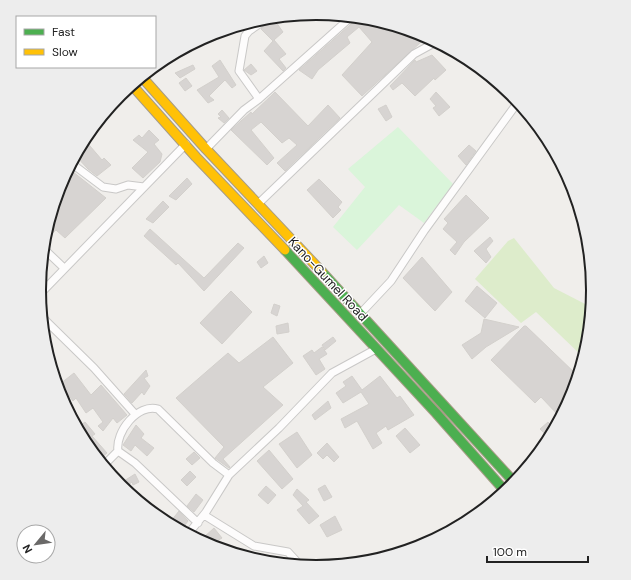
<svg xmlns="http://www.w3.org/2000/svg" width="631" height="580" font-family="'DM Sans',sans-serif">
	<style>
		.grass { fill: #ddeccb }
		.park { fill: #daf5da }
		.building { fill: #d7d4d2; stroke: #d3d0cc }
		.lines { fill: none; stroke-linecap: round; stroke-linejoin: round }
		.street-casing { stroke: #c9c8c7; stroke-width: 9 }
		.fast-casing { stroke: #a79c86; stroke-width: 11 }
		.slow-casing { stroke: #a79c86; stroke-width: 11 }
		.street { stroke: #fdfcfc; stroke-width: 7 }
		.fast { stroke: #4caf50; stroke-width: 9 }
		.slow { stroke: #ffc107; stroke-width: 9 }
		.labels { text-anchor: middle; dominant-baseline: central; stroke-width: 3; stroke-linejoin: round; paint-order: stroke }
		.street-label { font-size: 13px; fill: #222; stroke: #fff }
		.rim { fill: none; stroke: #222; stroke-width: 2 }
	</style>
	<rect width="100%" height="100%" fill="#f0eeeb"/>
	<!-- grass -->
	<path class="grass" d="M514 238 554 288 591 307 587 344 583 357 536 312 521 323 475 279 508 241Z"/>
	<!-- park -->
	<path class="park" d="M398 127 453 184 424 223 399 205 357 250 333 227 365 187 348 169Z"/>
	<!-- building -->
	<path class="building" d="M359 17 378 21 383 30 391 25 409 30 421 42 362 96 342 75 372 42 359 27 347 37 350 43 318 70 312 79 299 70Z
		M273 18 283 32 274 40 286 54 279 59 286 68 283 71 264 51 273 41 261 29Z
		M222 30 224 34 200 47 196 41Z
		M189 45 192 51 182 56 179 50Z
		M432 55 446 70 435 80 434 78 415 96 402 83 393 90 390 86 415 60 416 62Z
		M220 60 236 85 232 88 225 80 209 96 214 100 208 103 197 90 219 77 212 66Z
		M251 64 257 71 251 75 244 70Z
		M193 65 195 69 180 78 175 73Z
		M186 78 192 86 185 91 179 83Z
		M275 92 308 126 328 105 340 118 285 171 277 163 297 145 289 138 282 143 261 122 251 130 274 158 267 165 231 130 251 112 252 114Z
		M436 92 450 107 439 116 433 108 436 106 430 99Z
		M386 105 392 117 386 121 378 109Z
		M222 110 229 118 224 123 218 118 221 117 218 114Z
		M149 130 159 140 154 144 162 154 160 162 143 178 132 168 148 152 133 140 139 135 142 138Z
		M84 139 102 160 104 158 111 165 97 176 88 169 75 155Z
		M469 145 476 151 466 165 458 156Z
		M68 168 106 198 65 238 56 230 43 241 60 184Z
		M187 178 192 184 176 200 169 196Z
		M319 179 342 202 338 207 341 210 333 218 307 190Z
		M466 195 489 218 464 242 455 255 450 250 457 242 443 229 448 223 444 219Z
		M163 201 169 207 153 223 146 219Z
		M150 229 204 278 238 243 244 248 204 291 178 263 176 265 144 236Z
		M490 237 493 241 486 249 491 257 486 263 474 251Z
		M264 256 268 263 261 268 257 262Z
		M422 257 452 292 435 311 403 278Z
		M477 286 497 303 485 318 465 301Z
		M231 291 252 312 222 344 200 323Z
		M274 304 280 306 277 316 271 313Z
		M484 319 519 327 486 347 472 359 462 345 481 333Z
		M288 323 289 332 277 334 276 326Z
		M524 326H526L578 376 571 396 560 417 541 397 535 403 491 360Z
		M273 337 293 363 263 387 283 405 223 459 230 467 229 468 215 458 224 447 176 398 228 353 239 363Z
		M333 337 336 341 325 350 322 345Z
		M322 347 327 354 319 359 325 369 316 375 303 356 312 350 314 353Z
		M146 370 148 376 144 378 150 386 144 395 142 392 132 403 124 394Z
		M74 373 91 395 101 385 127 415 117 423 113 418 103 431 98 426 103 422 93 408 86 413 76 398 73 401 60 384Z
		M352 376 362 390 380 376 397 398 400 396 414 415 388 430 386 426 376 433 382 443 373 449 357 421 345 428 341 419 369 404 361 392 343 403 336 393 346 386 343 382Z
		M328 401 331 408 315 420 312 415Z
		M85 422 95 434 92 436 107 453 99 460 85 444 77 428Z
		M548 422 554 428 549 438 540 429Z
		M136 425 144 434 141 438 154 448 147 456 135 445 131 451 123 445Z
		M405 428 420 445 410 453 396 436Z
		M297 432 312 455 297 468 279 444Z
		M327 443 339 457 334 462 327 455 323 459 317 453Z
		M269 450 293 479 282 489 257 461Z
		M194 452 200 458 192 465 186 459Z
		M190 471 196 477 187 486 181 480Z
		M135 474 139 482 133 485 132 482 127 486 124 481Z
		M325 485 332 497 324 501 318 489Z
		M266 486 276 495 268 504 258 495Z
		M297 489 309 500 306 502 319 516 309 524 297 510 303 506 293 495Z
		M196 494 203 500 194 512 187 506Z
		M150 504 161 515 159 518 146 508Z
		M179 511 188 521 182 529 171 521Z
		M335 516 342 530 327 537 320 525Z
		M214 528 222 538 210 545 203 538Z"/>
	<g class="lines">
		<defs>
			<path id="street" d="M259 99 239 71 245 36 249 31 268 18
				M206 149 244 110 259 99 351 17
				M71 163 103 187 116 189 128 185 144 187
				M259 203 414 54 436 42
				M43 248 64 268
				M39 295 186 144
				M360 314 391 281 424 231 518 102
				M41 316 94 368 135 414
				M103 466 118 451
				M204 515 254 546 288 552 301 566
				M198 523 135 463 118 451C115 432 138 403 158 409L213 463 229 475
				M188 534 206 512 229 475 279 428 332 373 376 349"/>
			<path id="fast" d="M285 250 436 413 505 491
				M322 272 514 482"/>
			<path id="slow" d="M141 76 206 149 322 272
				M131 84 196 157 285 250"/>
		</defs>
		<!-- street casing -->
		<use href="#street" class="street-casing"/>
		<!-- fast casing -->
		<use href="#fast" class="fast-casing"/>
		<!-- slow casing -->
		<use href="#slow" class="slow-casing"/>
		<!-- street -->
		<use href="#street" class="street"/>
		<!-- fast -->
		<use href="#fast" class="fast"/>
		<!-- slow -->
		<use href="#slow" class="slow"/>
	</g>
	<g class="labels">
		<!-- street labels -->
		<g class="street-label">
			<text transform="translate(328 279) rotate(47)">Kano-Gumel Road</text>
		</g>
	</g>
	<!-- crop -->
	<path d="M0 0H631V580H0ZM46 290a270 270 0 1 1 540 0a270 270 0 1 1-540 0Z" fill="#ededed" fill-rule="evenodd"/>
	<path class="rim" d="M46 290a270 270 0 1 1 540 0a270 270 0 1 1-540 0Z"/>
	<!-- legend -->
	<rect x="16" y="16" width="140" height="52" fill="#ffffff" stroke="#a7a7a7"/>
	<rect x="24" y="29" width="20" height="6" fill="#4caf50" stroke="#a7a7a7"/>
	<text x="52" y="36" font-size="12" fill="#222222">Fast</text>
	<rect x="24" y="49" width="20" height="6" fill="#ffc107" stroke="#a7a7a7"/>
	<text x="52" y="56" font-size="12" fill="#222222">Slow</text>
	<!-- north arrow -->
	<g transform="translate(36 544) rotate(241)"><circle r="19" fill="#ffffff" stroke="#a7a7a7"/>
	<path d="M0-3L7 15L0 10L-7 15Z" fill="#6a6968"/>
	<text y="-6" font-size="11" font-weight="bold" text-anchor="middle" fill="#222222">N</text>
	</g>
	<!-- scale -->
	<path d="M487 556v6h101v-6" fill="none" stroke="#222222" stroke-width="2"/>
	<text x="493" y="556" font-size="12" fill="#222222" stroke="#ffffff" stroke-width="3" paint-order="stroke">100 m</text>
</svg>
